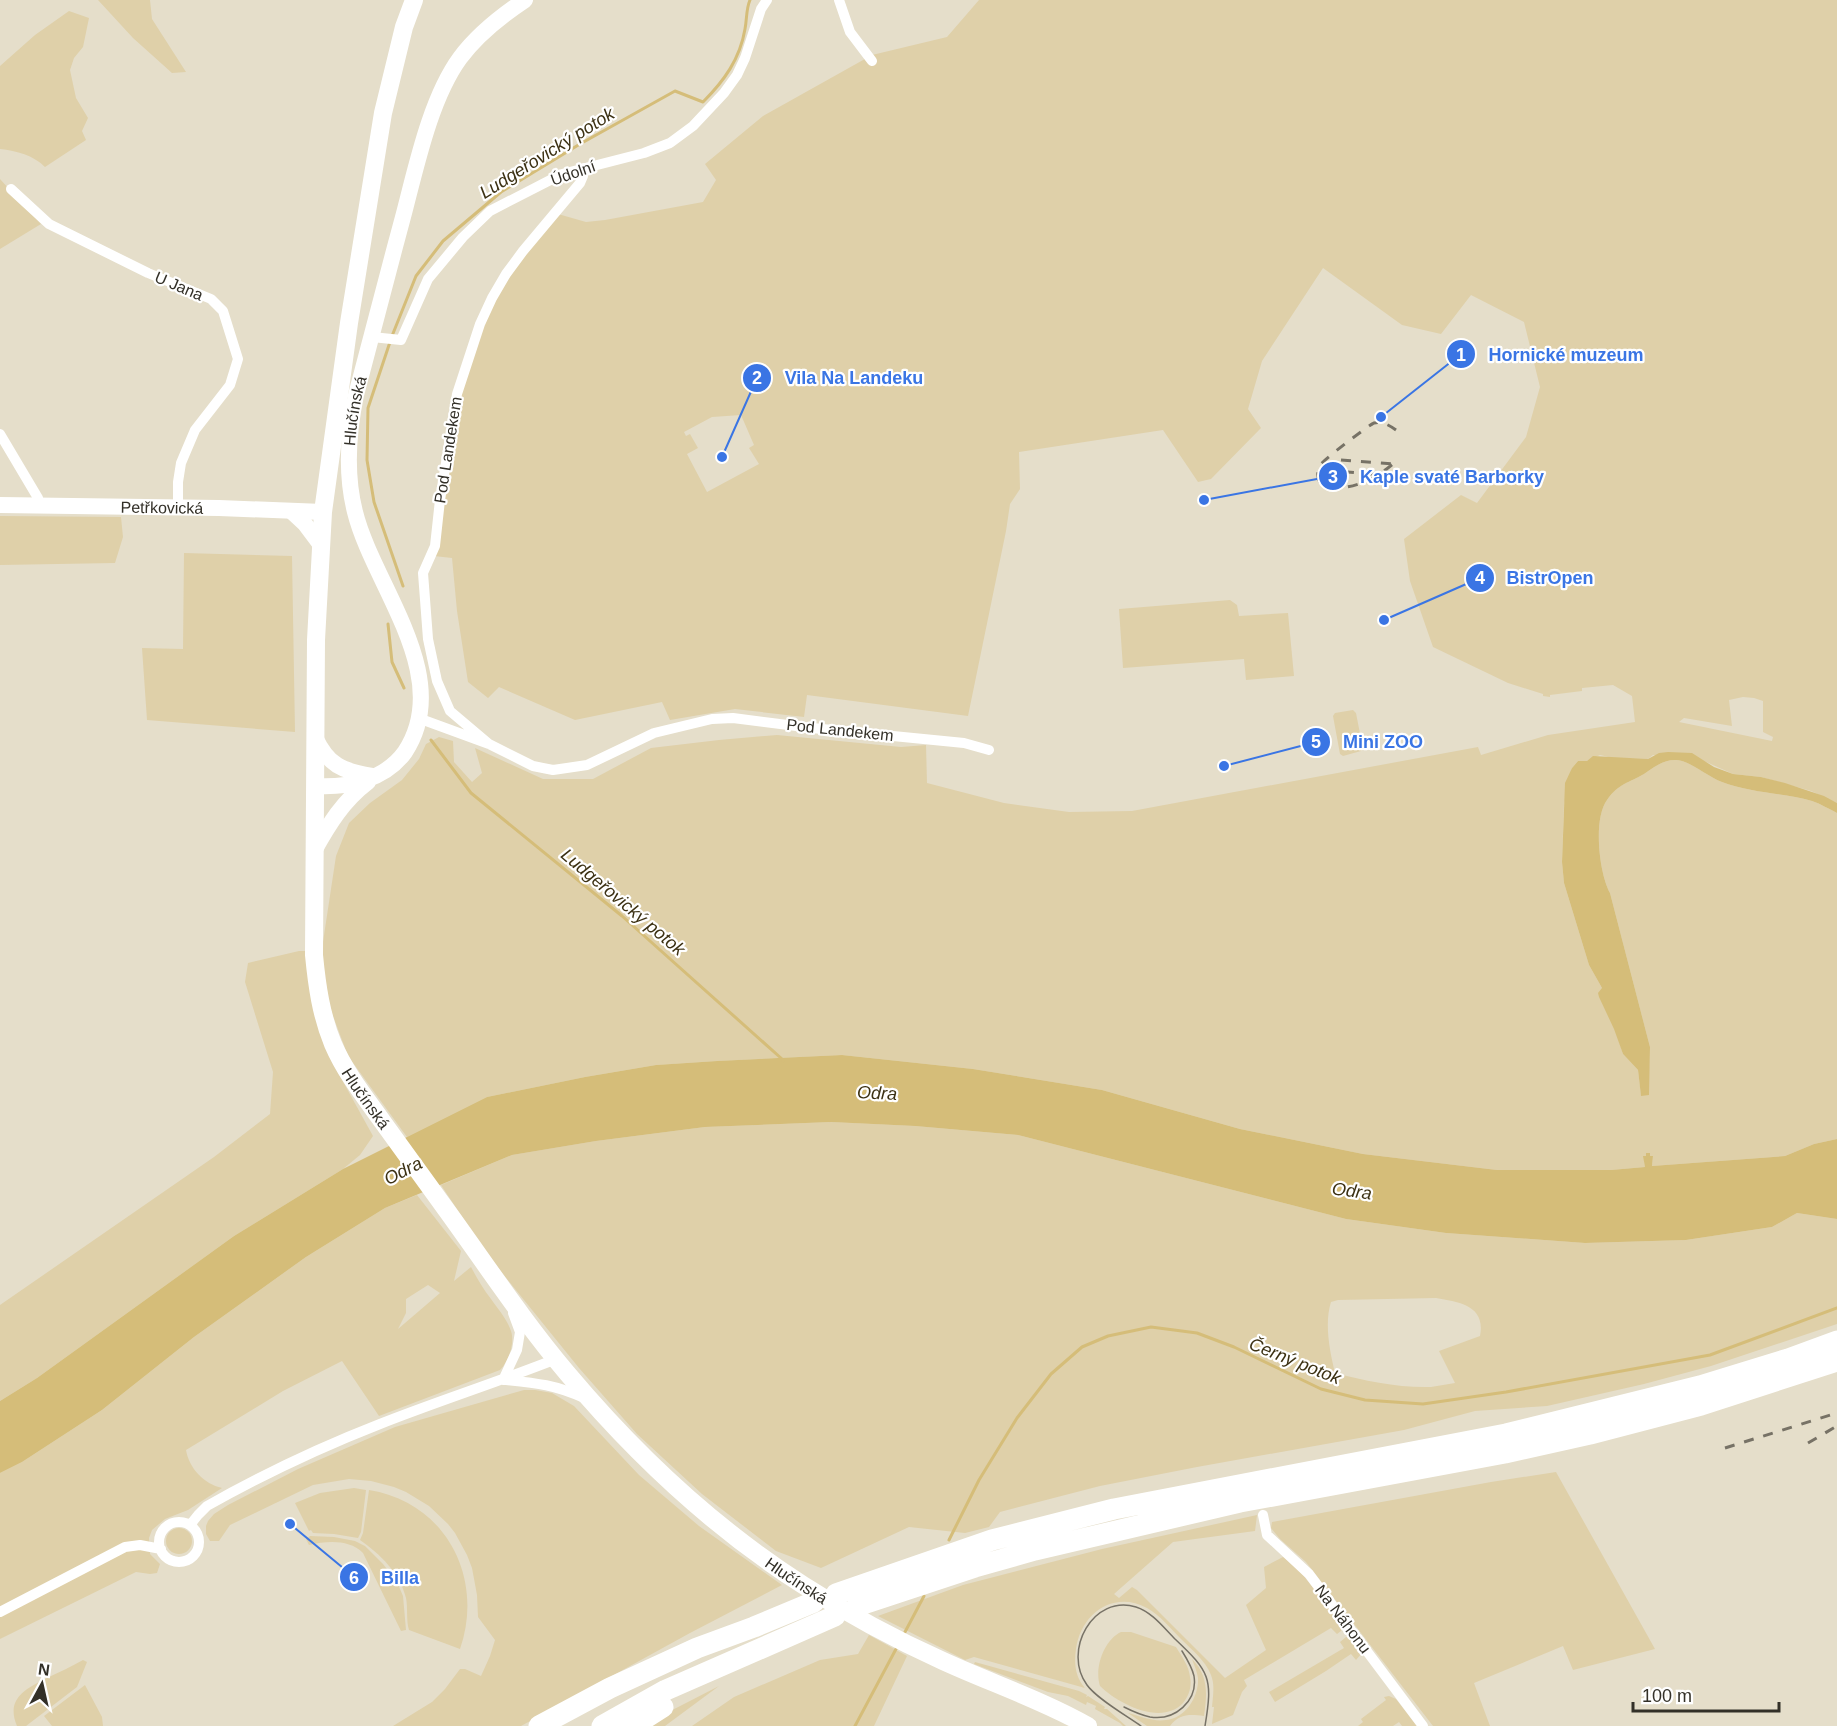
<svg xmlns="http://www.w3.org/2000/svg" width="1837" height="1726" font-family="Arial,sans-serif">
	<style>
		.green { fill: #dfd0a9; fill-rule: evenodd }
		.water { fill: #d5bd79 }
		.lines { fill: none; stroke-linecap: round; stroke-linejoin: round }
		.stream { stroke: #d5bd79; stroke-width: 3 }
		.street { stroke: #fff; stroke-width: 10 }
		.secondary { stroke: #fff; stroke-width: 16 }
		.primary { stroke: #fff; stroke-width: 18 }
		.highway { stroke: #fff; stroke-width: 21 }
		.tram { stroke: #777266; stroke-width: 1.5 }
		.rail { stroke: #777266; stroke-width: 3; stroke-dasharray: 10 10; stroke-linecap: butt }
		.labels { text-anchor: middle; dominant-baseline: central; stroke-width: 4.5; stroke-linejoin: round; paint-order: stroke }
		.street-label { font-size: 16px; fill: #333028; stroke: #fff }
		.water-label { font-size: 18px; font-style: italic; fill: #3c3113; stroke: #fff }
		.leader { fill: none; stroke: #3a75e4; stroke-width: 2 }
		.callout-dot { fill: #3a75e4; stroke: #fff; stroke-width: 2 }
		.mark-label { font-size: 18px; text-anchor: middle; font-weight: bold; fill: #fff }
		.callout-label { font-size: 18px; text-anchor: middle; font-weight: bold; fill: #3a75e4; stroke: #fff; stroke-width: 4.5; stroke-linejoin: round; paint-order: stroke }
	</style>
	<rect width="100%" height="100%" fill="#e5deca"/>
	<!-- green -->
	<path class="green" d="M98 0H150L152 19 186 72 172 73 133 38Z
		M979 0H1837V803L1811 791 1761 777 1733 774 1704 761 1653 755 1648 759 1613 758 1600 755 1587 761H1578L1572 768 1564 805 1562 862 1564 883 1589 965 1602 988 1623 1054 1638 1070 1641 1095H1648L1650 1047 1610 893C1599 873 1593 819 1607 800 1619 783 1629 783 1644 774 1655 767 1663 759 1677 760 1690 761 1708 777 1722 782 1751 793 1783 793 1812 801 1821 804 1829 809 1837 813V1139L1814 1144 1785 1156 1652 1166 1653 1156H1650V1153H1646V1156H1644L1645 1167 1611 1170H1497L1363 1154 1240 1129 1102 1090 973 1069 842 1055 717 1061 656 1065 585 1077 487 1097 407 1137 348 1056 330 1008 321 955 336 856 349 823 370 803 402 780 419 759 426 744 439 737 453 741 454 762 472 782 482 773 475 748 543 779H593L651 748 719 740 777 735 901 747 926 745 927 783 1004 803 1069 812 1132 811 1478 747 1481 755 1548 735 1635 722 1632 696 1613 685 1582 688V691L1550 695V697L1543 696V694L1508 683 1433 647 1410 581 1404 539 1461 495 1477 503 1526 437 1540 387 1524 322 1471 295 1441 334 1402 325 1323 268 1262 361 1248 409 1261 428 1211 479 1198 482 1163 430 1019 452 1020 489 1010 504 1006 531 968 716 807 695 804 717 735 709 670 720 662 702 575 720 499 687 488 698 468 682 457 611 452 558 434 556C446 478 453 398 484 324 500 283 531 249 558 214L586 222 605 220 703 202 716 180 705 164 763 116 872 55 947 37ZM741 415 754 445 749 448 759 464 707 492 687 454 698 448 690 434 686 436 684 432 712 417ZM1743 697 1754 698 1763 701V732L1773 737 1772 741 1679 722 1684 718 1732 726 1729 700Z
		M69 11 89 18 83 47 74 58 70 70 76 98 88 118 82 131 86 140 45 167C33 155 17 151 0 149V66L35 35Z
		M0 179 41 224 0 249Z
		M0 516 121 517 123 537 115 563 0 565Z
		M184 553 292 556 295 732 147 720 142 648 183 649Z
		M1230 600 1237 605 1239 616 1288 613 1294 676 1246 680 1244 659 1123 668 1119 609Z
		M1353 710 1356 713 1363 749 1361 751 1343 756 1340 754 1333 716 1335 713Z
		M299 951H306L330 1058 373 1136 360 1155 343 1169 234 1236 37 1378 0 1401V1305L214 1157 270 1114 273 1072 245 982 248 963Z
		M831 1122 915 1126 1018 1135 1346 1219 1446 1233 1585 1243 1686 1240 1772 1227 1797 1213 1837 1219V1324L1711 1366 1644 1384 1547 1406 1475 1411 1404 1430 1197 1467 1100 1486 1000 1512 989 1527 965 1533 909 1527 821 1568 776 1551 702 1494 637 1434 579 1368 486 1253 441 1185 512 1155 596 1141 705 1127ZM1436 1298C1460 1302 1486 1306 1480 1336L1439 1351 1455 1383C1447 1384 1439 1386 1431 1387 1399 1388 1365 1381 1335 1373 1330 1352 1324 1324 1331 1302L1338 1300Z
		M417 1195 461 1251 454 1281 471 1267C477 1278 483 1289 491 1299 498 1309 507 1319 511 1331 515 1343 509 1361 500 1370L379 1416 342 1361 283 1391 186 1450C189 1468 204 1484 222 1488L188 1510 165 1519 152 1530 149 1538 150 1554 160 1564 157 1573 150 1574 136 1572 0 1639V1473L22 1462 102 1410 194 1337 306 1257 385 1208ZM428 1285 440 1293 398 1329 406 1313V1299Z
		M524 1390H535L552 1393 574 1406 639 1475 699 1526 782 1585 690 1633 521 1726H393L432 1702 445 1689 460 1669H465L481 1676 490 1656 495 1640 478 1617 477 1595 472 1568 467 1555 455 1533 448 1524 429 1506 406 1492 394 1487 371 1481 349 1479 313 1485 230 1525 219 1541H210L206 1534V1526L208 1521 214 1514 228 1505 298 1469 395 1427Z
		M1556 1472 1655 1649 1573 1670 1563 1646 1474 1683 1490 1726H1433L1306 1562 1280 1539 1271 1528 1272 1522 1491 1482Z
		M354 1488 366 1490 361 1532 358 1538 334 1534 313 1533 311 1530 309 1531 295 1503 320 1493Z
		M369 1490C445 1502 485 1577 460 1649L409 1630C406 1620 408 1608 406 1598 400 1573 380 1554 360 1540L363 1533Z
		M1257 1515 1255 1531 1173 1542 1114 1594 1119 1598 1132 1587 1137 1590 1225 1678 1266 1650 1246 1605 1266 1588 1264 1567 1283 1557 1296 1566 1343 1626 1341 1631 1337 1634 1331 1628 1244 1680 1247 1686 1242 1692 1233 1715 1212 1724 1214 1707H1212C1213 1695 1215 1685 1211 1675 1205 1660 1192 1650 1181 1639 1171 1629 1160 1615 1147 1608 1113 1590 1081 1614 1076 1649 1074 1663 1075 1677 1085 1688L974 1657 965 1660 878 1616 963 1585 1102 1549Z
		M166 1541a13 13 0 1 1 26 0a13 13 0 1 1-26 0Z
		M310 1536 334 1537 355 1541 365 1546 383 1564 397 1582 403 1596 406 1630 401 1631 363 1553C349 1539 327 1541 309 1545L306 1539Z
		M1121 1632H1131L1176 1647C1182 1657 1189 1666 1190 1677 1192 1686 1189 1696 1183 1703 1162 1726 1118 1704 1100 1686 1094 1668 1104 1640 1121 1632Z
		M869 1635 907 1656 874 1726H692L734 1697 820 1660 858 1654Z
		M1346 1637H1350L1362 1653 1356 1660 1351 1654 1326 1671 1275 1702 1269 1692 1344 1648 1340 1642Z
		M1192 1659C1209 1676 1207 1695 1204 1716 1189 1714 1179 1714 1170 1726H1147L1128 1713C1140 1716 1153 1722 1166 1720 1186 1718 1199 1696 1198 1678 1197 1671 1194 1665 1192 1659Z
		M83 1660 87 1662 77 1687 26 1726H17C5 1698 27 1688 49 1677 60 1672 72 1666 83 1660Z
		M975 1662 1079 1691 1087 1695 1086 1697 1088 1696 1105 1707 1104 1709H1107L1126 1726H1123L1120 1723 1095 1709 1096 1706 1087 1702 1086 1705 1068 1696 1048 1692 974 1664Z
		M85 1685 102 1717 103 1726H52L44 1716Z
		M719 1686 665 1726H644L651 1721Z
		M1389 1696 1396 1699 1417 1726H1402L1399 1722 1393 1726H1358L1363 1722 1361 1719 1386 1700 1384 1697Z"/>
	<!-- water -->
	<path class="water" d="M1668 752 1692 753 1714 767 1733 774 1761 777 1785 783 1824 796 1837 803V813C1829 809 1821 804 1812 801 1783 793 1751 793 1722 782 1708 777 1690 761 1677 760 1663 759 1655 767 1644 774 1629 783 1619 783 1607 800 1593 819 1599 873 1610 893L1650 1047 1649 1095 1641 1096 1638 1070 1623 1054 1614 1029 1599 997 1598 993 1602 988 1589 965 1564 883 1562 862 1565 783 1572 768 1578 761H1587L1593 756 1648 759 1659 753Z
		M842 1055 973 1069 1102 1090 1240 1129 1363 1154 1497 1170H1611L1645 1167 1643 1156H1646V1153H1650V1156H1653L1652 1166 1785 1156 1814 1144 1837 1139V1219L1797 1213 1772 1227 1686 1240 1585 1243 1446 1233 1346 1219 1018 1135 915 1126 831 1122 705 1127 596 1141 512 1155 385 1208 306 1257 194 1337 102 1410 22 1462 0 1473V1401L37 1378 234 1236 343 1169 487 1097 585 1077 656 1065 717 1061Z"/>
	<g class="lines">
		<!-- stream -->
		<path class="stream" d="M392 336 416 276 443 241 501 192 580 144 675 91 703 102C724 81 740 59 745 29 747 19 746 9 750 0
			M390 342 368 408 367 460 374 502 403 586
			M388 624 392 662 404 688
			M431 740 471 793 622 916 782 1059 783 1061
			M949 1540 979 1480 1017 1418 1051 1374 1082 1347 1108 1336 1151 1327 1197 1333 1234 1347 1321 1389 1365 1400 1423 1404 1506 1392 1710 1355 1837 1308
			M905 1632 924 1596
			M855 1726 896 1649"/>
		<!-- street -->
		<path class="street" d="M839 0 850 32 872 61
			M11 189 49 224 148 273 211 299 223 311 238 359 230 385 195 430 181 463 178 482V508
			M372 337 401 340 428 279 463 237 490 211 562 174 644 153 670 143 693 126 724 93 737 75 745 58 761 9 767 0
			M0 434 38 498 40 506
			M418 718 489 744 533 766 553 770 587 765 654 733 712 719 733 718 812 728 964 743 989 750
			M489 744 450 711 437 681 428 639 423 573 435 546 440 500 457 394 480 324 492 298 506 274 523 251 580 183 583 176 584 168
			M503 1380 517 1350 520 1332 513 1313
			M506 1380C537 1383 556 1385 584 1398
			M1263 1515 1267 1535 1309 1574 1423 1726
			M159 1542a20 20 0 1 1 40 0a20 20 0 1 1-40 0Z
			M190 1525 198 1515 207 1506C262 1475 321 1447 380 1424 438 1401 498 1382 556 1359
			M0 1612 125 1547 140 1545 161 1549"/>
		<!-- secondary -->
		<g class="secondary">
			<path id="s1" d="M0 505 219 508 323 512"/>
			<path d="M291 511 305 524 320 544"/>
			<path d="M315 737C328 765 342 771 372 776"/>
			<path id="s2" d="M315 786C348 788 385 780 405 752 455 676 373 585 355 512 345 473 348 434 356 395 372 335 387 276 403 217 416 168 430 99 460 58 477 35 501 16 525 0"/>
			<path d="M314 851C329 824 343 801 368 782"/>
		</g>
		<!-- primary -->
		<path class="primary" id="s3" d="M414 0 404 27 383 113 349 323 323 512 316 640 314 955C317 986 321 1015 333 1044 345 1072 364 1096 382 1121 403 1150 424 1179 445 1208 485 1263 523 1321 567 1373 635 1454 714 1528 803 1585 848 1614 894 1639 943 1661 991 1683 1042 1700 1088 1726"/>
		<!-- highway -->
		<path class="highway" d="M836 1594 992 1540 1114 1509 1506 1434 1700 1386 1788 1359 1837 1341
			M857 1606 975 1567 1035 1550 1240 1502 1505 1453 1590 1434 1701 1405 1837 1361
			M539 1726 610 1688 697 1648 754 1627 814 1602
			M602 1726 666 1690 835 1616
			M633 1726 663 1707"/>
		<!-- tram -->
		<path class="tram" d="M1124 1707C1132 1711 1141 1715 1150 1717 1175 1721 1198 1701 1194 1676 1192 1667 1187 1659 1182 1651
			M1141 1726C1127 1716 1097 1699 1087 1685 1062 1651 1093 1594 1136 1607 1152 1612 1164 1628 1175 1639 1210 1672 1213 1678 1205 1726"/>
		<!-- rail -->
		<path class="rail" d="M1396 430C1389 425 1382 421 1374 423 1369 425 1326 458 1322 463 1320 465 1318 468 1318 471 1314 499 1358 486 1371 479 1381 474 1389 467 1398 460
			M1341 460 1393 464
			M1324 470 1372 474 1378 472
			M1808 1443 1837 1426
			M1725 1448 1837 1413"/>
	</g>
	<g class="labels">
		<!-- street labels -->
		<g class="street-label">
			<text transform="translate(573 173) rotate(-19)">Údolní</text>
			<text transform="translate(179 286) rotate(23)">U Jana</text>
			<text stroke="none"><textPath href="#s2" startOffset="458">Hlučínská</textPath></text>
			<text transform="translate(448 450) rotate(-81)">Pod Landekem</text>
			<text stroke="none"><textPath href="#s1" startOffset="162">Petřkovická</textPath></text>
			<text transform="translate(840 730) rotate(6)">Pod Landekem</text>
			<text stroke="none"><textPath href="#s3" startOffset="1119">Hlučínská</textPath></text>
			<text stroke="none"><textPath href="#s3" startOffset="1770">Hlučínská</textPath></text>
			<text transform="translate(1343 1619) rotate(53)">Na Náhonu</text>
		</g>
		<!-- water labels -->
		<g class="water-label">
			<text transform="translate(547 153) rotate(-32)">Ludgeřovický potok</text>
			<text transform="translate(623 902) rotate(40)">Ludgeřovický potok</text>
			<text transform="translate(877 1093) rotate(3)">Odra</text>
			<text transform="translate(403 1171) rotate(-27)">Odra</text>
			<text transform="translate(1352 1191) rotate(8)">Odra</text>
			<text transform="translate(1295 1361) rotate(22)">Černý potok</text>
		</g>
	</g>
	<!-- callouts -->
	<path class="leader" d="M1381 417L1461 354M722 457L757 378M1204 500L1333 476M1384 620L1480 578M1224 766L1316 742M290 1524L354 1577"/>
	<g class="callout-dot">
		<circle cx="1381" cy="417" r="6"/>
		<circle cx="722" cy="457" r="6"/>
		<circle cx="1204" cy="500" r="6"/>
		<circle cx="1384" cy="620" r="6"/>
		<circle cx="1224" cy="766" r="6"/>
		<circle cx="290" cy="1524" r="6"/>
		<circle cx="1461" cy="354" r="15"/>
		<circle cx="757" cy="378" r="15"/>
		<circle cx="1333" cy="476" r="15"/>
		<circle cx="1480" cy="578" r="15"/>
		<circle cx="1316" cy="742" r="15"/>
		<circle cx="354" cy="1577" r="15"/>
	</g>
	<g class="mark-label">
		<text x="1461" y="361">1</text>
		<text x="757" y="384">2</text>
		<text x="1333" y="483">3</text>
		<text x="1480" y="584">4</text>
		<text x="1316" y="748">5</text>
		<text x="354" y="1584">6</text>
	</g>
	<g class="callout-label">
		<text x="1566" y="361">Hornické muzeum</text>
		<text x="854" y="384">Vila Na Landeku</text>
		<text x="1452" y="483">Kaple svaté Barborky</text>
		<text x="1550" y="584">BistrOpen</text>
		<text x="1383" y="748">Mini ZOO</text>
		<text x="400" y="1584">Billa</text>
	</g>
	<!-- north arrow -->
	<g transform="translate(42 1684) rotate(8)" stroke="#ffffff" stroke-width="4.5" paint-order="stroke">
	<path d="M0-4.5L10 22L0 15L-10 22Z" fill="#333028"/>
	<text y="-9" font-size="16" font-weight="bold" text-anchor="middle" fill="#333028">N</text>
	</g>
	<!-- scale -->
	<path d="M1633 1702v9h146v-9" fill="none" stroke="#333028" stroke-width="3"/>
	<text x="1642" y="1702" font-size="18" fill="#333028" stroke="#ffffff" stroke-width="4.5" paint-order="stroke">100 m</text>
</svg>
